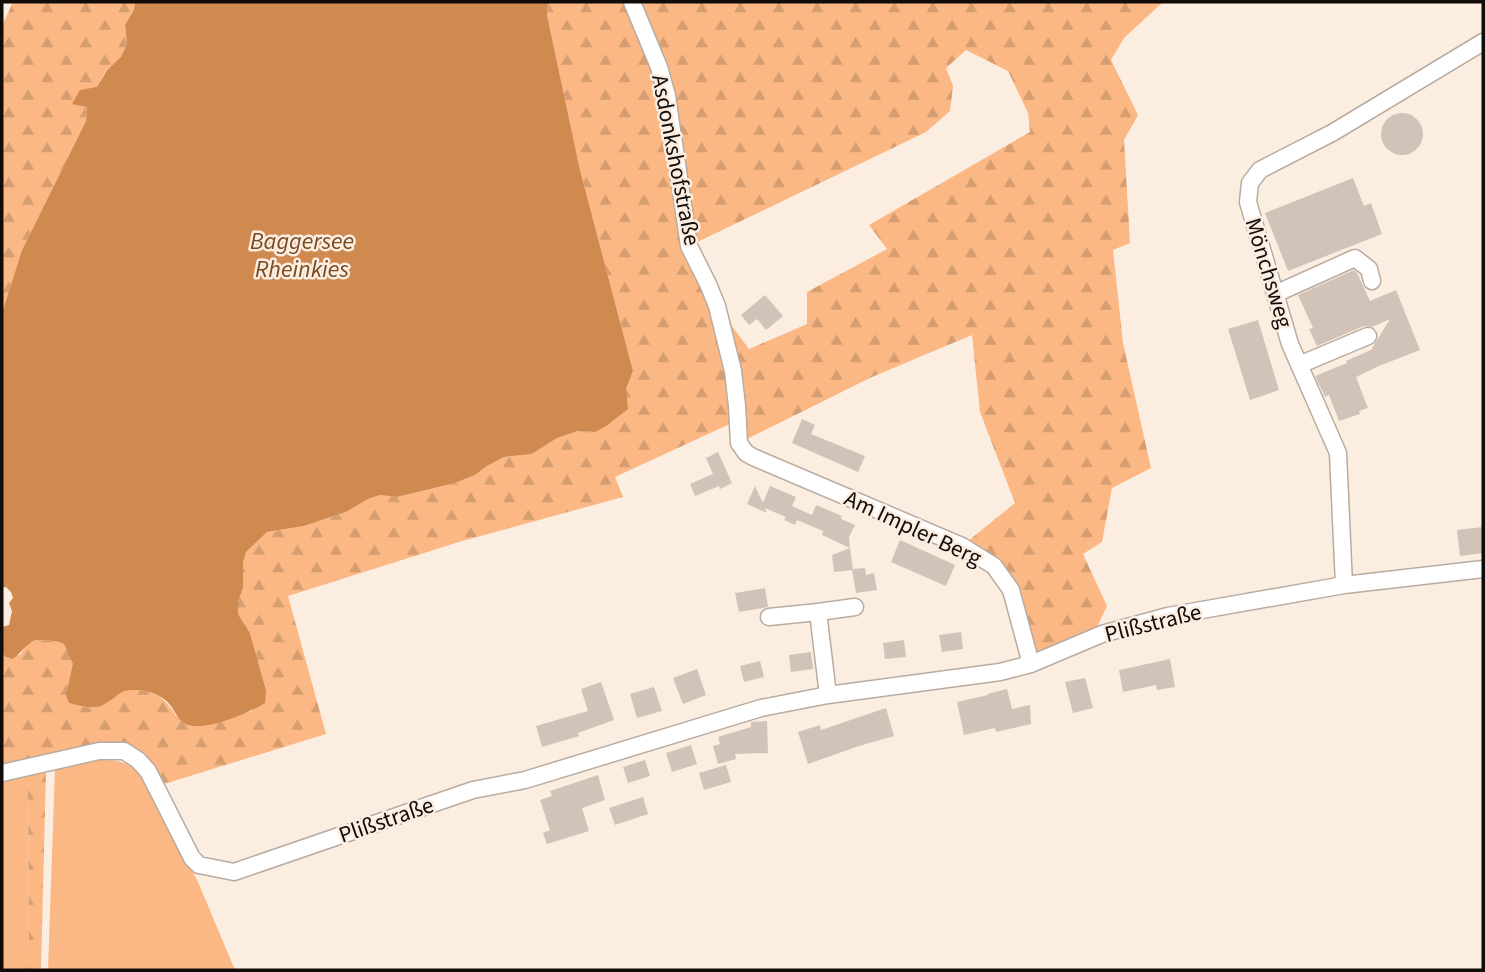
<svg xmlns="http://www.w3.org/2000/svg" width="1485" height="972" font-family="'Source Sans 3',sans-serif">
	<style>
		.green { fill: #fbb884 }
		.forest { fill: url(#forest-firs) }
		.water { fill: #d0894f }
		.building { fill: #d2c3b8 }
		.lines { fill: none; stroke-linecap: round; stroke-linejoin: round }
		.minor-casing { stroke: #baaba0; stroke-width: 19 }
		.minor { stroke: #fff; stroke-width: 16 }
		.labels { text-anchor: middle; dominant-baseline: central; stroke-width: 5; stroke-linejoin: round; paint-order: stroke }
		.street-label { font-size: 23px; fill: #110c09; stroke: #fcede1 }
		.water-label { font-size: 24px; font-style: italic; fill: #78481e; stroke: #fcede1 }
	</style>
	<defs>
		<pattern id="forest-firs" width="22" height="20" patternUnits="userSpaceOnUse" patternTransform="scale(1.75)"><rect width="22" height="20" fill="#fbb884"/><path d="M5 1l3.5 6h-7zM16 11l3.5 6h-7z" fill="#d69d71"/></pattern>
	</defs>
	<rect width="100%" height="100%" fill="#fcede1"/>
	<!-- green -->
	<path class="green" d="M100 760C120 760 127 762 142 775L198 882 235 970H48L55 768Z
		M28 774 29 970H2V780Z"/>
	<!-- forest -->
	<path class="forest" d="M13 2H135L134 10 125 25 127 44 121 58 106 70 97 87 73 103 87 107 86 121 22 250 2 313V26Z
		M548 2H1163L1124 38 1111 60 1138 115 1124 140 1130 243 1113 250 1123 343 1151 468 1112 488 1102 542 1083 554 1107 606 1097 627 1031 664 1011 590 962 546 1015 503 980 412 972 335 872 377 739 443 717 306 749 349 807 324V292L887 249 869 225 1030 132 1028 113 1008 71 966 50 946 68 953 86 950 111 926 132 689 246 716 323 724 350 732 423 615 477 623 497 462 541 288 596 326 734 164 784 155 770 139 753 2 768V649L4 656 20 655 28 644 35 640C46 642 54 639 64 644L74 664 69 703C80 706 91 710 102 706 110 703 116 692 125 690 128 689 132 690 136 690 155 690 167 700 176 716L213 724 252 711 266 690 250 633 238 614V602L243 588V563L246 552 267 532 304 526 346 512 368 499 380 495 397 497 455 483 475 475 487 466 504 457 532 454 557 438 578 431 595 432 626 389 633 371 580 170 547 15Z
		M46 770 41 970H29L28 774Z"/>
	<!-- water -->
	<path class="water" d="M135 2H548L547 15 580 170 633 371 626 389 628 409 606 426 595 432 578 431 557 438 532 454 504 457 487 466 475 475 455 483 397 497 380 495 368 499 346 512 304 526 267 532 246 552 243 563V588L238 602V614L250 633 266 690 265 703C249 713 201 734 184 723 178 719 175 712 171 706 164 696 150 691 138 690 118 689 120 695 105 704 95 711 80 706 69 703L66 695 73 664 64 644C54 639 46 642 35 640 25 645 21 654 12 659L4 656 2 649V627L9 625 12 611 9 603 13 598 11 592 6 587 2 588V313L22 250 86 121 87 107 72 104 80 90 97 87 107 70 121 57 127 44 125 25 134 10Z"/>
	<!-- building -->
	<path class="building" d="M1381 134a21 21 0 1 1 42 0a21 21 0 1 1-42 0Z
		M1353 178 1364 206 1371 203 1382 234 1288 271 1265 213Z
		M1354 270 1357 273 1370 301 1396 290 1420 350 1379 366 1356 377 1368 408 1359 411 1360 414 1339 421 1329 395 1325 397 1315 376 1347 363 1346 361 1371 350 1390 319 1372 327 1364 326 1317 346 1309 329 1313 328 1298 295Z
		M765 295 783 316 766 330 757 319 749 325 741 315Z
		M1258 320 1279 390 1250 400 1228 329Z
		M802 419 815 425 811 434 865 456 858 472 792 443Z
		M718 452 732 483 720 489 719 486 695 496 690 484 713 474 706 458Z
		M755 486 763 503 770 486 796 497 792 506 812 515 816 505 842 516 841 519 855 525 849 537 850 548 822 535 823 531 797 520 795 525 784 520 786 517 774 512 765 508 767 513 747 504Z
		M1483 527V553L1460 556 1457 530Z
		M900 540 955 565 946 586 891 562Z
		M850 548 853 569 865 568 866 575 874 573 877 590 856 593 852 570 834 572 832 555Z
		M765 588 768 607 739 612 735 593Z
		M961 632 963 649 942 652 939 635Z
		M904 640 906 657 885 659 883 643Z
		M811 652 813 669 791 672 789 655Z
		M1170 659 1175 687 1157 690 1156 685 1123 692 1119 670Z
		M760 661 764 677 744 682 740 666Z
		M697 669 706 695 683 704 673 678Z
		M1085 678 1093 708 1073 713 1065 682Z
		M601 682 614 720 578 733 579 736 542 747 536 726 588 711 581 689Z
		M654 687 662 711 637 718 630 694Z
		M1007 689 1012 709 1030 705 1031 724 996 732 995 728 964 735 957 702 988 695 987 694Z
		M886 708 894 736 859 746 808 764 798 732 820 725 821 730Z
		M767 721 768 753 735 754 736 759 718 764 713 746 720 744 718 737 751 727V722Z
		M691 745 697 764 672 772 666 753Z
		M645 760 650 776 628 783 623 767Z
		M726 765 731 782 704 790 699 773Z
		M598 775 605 800 582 808 589 831 547 844 543 833 550 830 540 800 552 796 550 791Z
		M643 797 648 814 615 825 609 808Z"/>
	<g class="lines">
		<defs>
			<path id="minor" d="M632 2 659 67 667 96 689 246 708 284 717 306 733 371 737 406 739 443 746 453 753 457 962 546 994 566 1011 590 1031 664
				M1275 294 1355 258 1369 269 1372 281
				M1299 365 1368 336
				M1344 585 1338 453 1290 344 1248 202 1250 183 1260 170 1332 133 1483 42
				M818 612 855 607
				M769 617 818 612 828 695
				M2 773 99 751H124L138 760 148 771 192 858 199 865 234 872 473 790 525 780 761 708 828 695 1000 672 1031 664 1102 634 1168 616 1344 585 1483 569"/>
		</defs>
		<!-- minor casing -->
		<use href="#minor" class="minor-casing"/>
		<!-- minor -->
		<use href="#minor" class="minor"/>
	</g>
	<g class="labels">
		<!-- street labels -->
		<g class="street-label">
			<text transform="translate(676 160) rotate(79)">Asdonkshofstraße</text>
			<text transform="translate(1269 273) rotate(73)">Mönchsweg</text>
			<text transform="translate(913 528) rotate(25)">Am Impler Berg</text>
			<text transform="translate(1153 623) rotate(-14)">Plißstraße</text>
			<text transform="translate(386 820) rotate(-19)">Plißstraße</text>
		</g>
		<!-- water labels -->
		<g class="water-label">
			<text x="302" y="241">Baggersee<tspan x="302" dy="28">Rheinkies</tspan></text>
		</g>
	</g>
	<!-- border -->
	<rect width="1485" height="972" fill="none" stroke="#110c09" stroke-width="7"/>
</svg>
